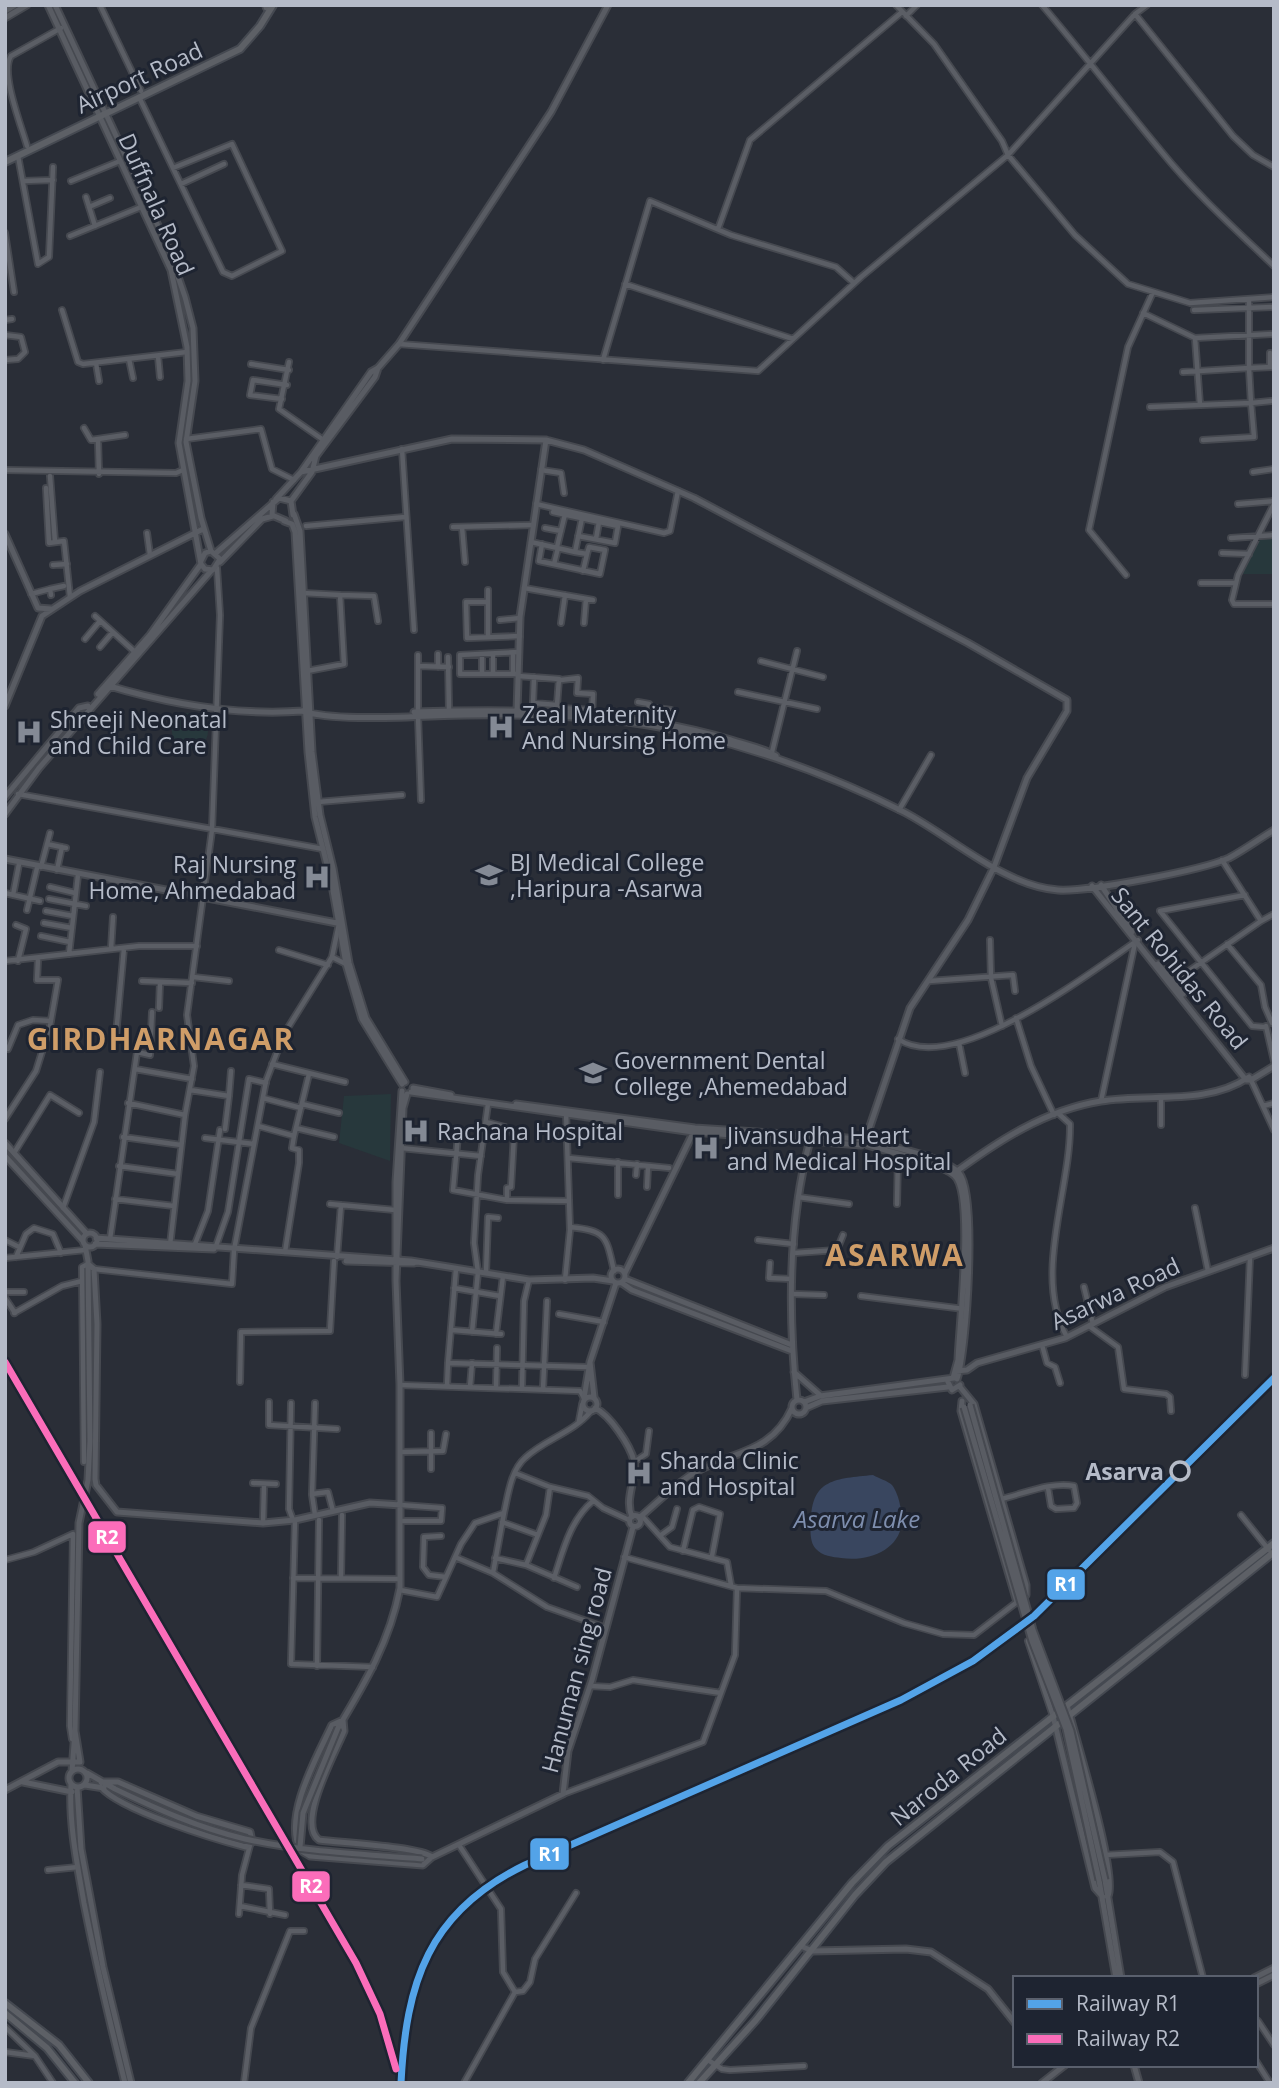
<svg xmlns="http://www.w3.org/2000/svg" width="1279" height="2088" font-family="'Open Sans',sans-serif">
	<style>
		.green { fill: #27383c }
		.water { fill: #39465f }
		.lines { fill: none; stroke-linecap: round; stroke-linejoin: round }
		.street-casing { stroke: #464950; stroke-width: 8 }
		.secondary-casing { stroke: #464950; stroke-width: 9 }
		.primary-casing { stroke: #454951; stroke-width: 10 }
		.street { stroke: #5b5e65; stroke-width: 4.5 }
		.secondary { stroke: #595c63; stroke-width: 5 }
		.primary { stroke: #5d6066; stroke-width: 6 }
		.secondary-bridge-casing { stroke: #464950; stroke-width: 9; stroke-linecap: butt }
		.secondary-bridge { stroke: #595c63; stroke-width: 5 }
		.rail-1-casing { stroke: #1e2431; stroke-width: 12 }
		.rail-2-casing { stroke: #1e2431; stroke-width: 12 }
		.rail-1 { stroke: #53a3e8; stroke-width: 7 }
		.rail-2 { stroke: #fb6dba; stroke-width: 7 }
		.stop-dot { fill: #1e2431; stroke: #b5bbc8; stroke-width: 3.5 }
		.labels { text-anchor: middle; dominant-baseline: central; stroke-width: 6; stroke-linejoin: round; paint-order: stroke }
		.street-label { font-size: 23px; fill: #b5bbc8; stroke: #1e2431 }
		.poi-label { font-size: 23px; fill: #b5bbc8; stroke: #1e2431; text-anchor: start }
		.stop-label { font-size: 23px; font-weight: bold; fill: #b5bbc8; stroke: #1e2431; text-anchor: end }
		.water-label { font-size: 24px; font-style: italic; fill: #7e8eae; stroke: #1e2431 }
		.district-label { font-size: 30px; font-weight: bold; letter-spacing: 2px; fill: #cf9d68; stroke: #1e2431 }
		.line-badge { stroke: #1e2431; stroke-width: 2.5 }
		.badge-label { font-size: 19px; text-anchor: middle; font-weight: bold; fill: #fff }
	</style>
	<rect width="100%" height="100%" fill="#2a2e37"/>
	<!-- green -->
	<path class="green" d="M1274 538V574H1241L1260 539Z
		M172 731a18 18 0 1 1 36 0a18 18 0 1 1-36 0Z
		M391 1094 390 1161 339 1143 344 1096Z"/>
	<!-- water -->
	<path class="water" d="M873 1475C878 1478 888 1481 892 1485 896 1490 899 1499 900 1505 911 1544 875 1563 841 1558 833 1557 822 1556 816 1549 810 1543 810 1531 811 1523 811 1478 836 1479 873 1475Z"/>
	<g class="lines">
		<defs>
			<path id="street" d="M100 5 141 91
				M265 5 266 8
				M896 5 934 44 1002 141 1008 155 1075 235 1128 284 1190 303 1274 297
				M1042 5C1083 53 1121 103 1161 151 1195 193 1235 229 1274 266
				M1135 14 1233 136 1253 155 1274 167
				M906 16 917 5
				M139 97 173 168 232 144 282 251 232 276 223 272 173 168
				M27 146C21 125 0 72 11 56L61 28
				M18 156 38 264 49 257 53 167
				M23 181 53 180
				M71 181 120 161
				M181 184 224 164
				M86 197 95 226
				M89 207 110 198
				M718 229 750 140 902 12
				M5 233 14 292
				M70 236 141 207
				M625 284 793 339
				M1249 300V368L1274 367
				M62 310 78 362 83 364 187 352
				M1194 310 1274 307
				M1143 313 1195 338 1200 405
				M5 320 12 319
				M5 335 21 337 25 352 18 359 5 360
				M1195 338 1274 334
				M399 344 758 371 861 277 1008 155 1135 14 1147 5
				M1270 353V367
				M158 356 160 377
				M129 359 133 378
				M603 360 650 201 731 235 836 267 854 283
				M289 362 279 409 322 439
				M96 363 99 381
				M251 364 289 370
				M1183 372 1249 368 1251 403 1271 401
				M282 399 250 395 253 380 287 385
				M1150 407 1251 403 1254 437 1203 440
				M84 428 91 440 125 435
				M186 439 261 429 272 469 294 480
				M98 440 99 474
				M402 449 414 630
				M5 470 176 473 183 470
				M541 470 561 473 564 493
				M1253 472 1274 469
				M50 476 55 542
				M46 488 49 543 64 541 70 597
				M536 504 664 533 670 531 678 491
				M1238 504 1274 501
				M1274 504 1238 575 1232 600 1234 604H1274
				M553 512 618 526 615 543 578 536
				M306 526 405 517
				M453 527 533 525
				M462 527 465 562
				M545 528 561 531
				M147 533 150 555
				M1231 538 1274 535
				M596 539 599 522
				M531 542 575 552 582 518
				M542 544 539 561 600 574 605 550 589 547 587 554
				M557 547 565 514
				M575 552 587 554 583 571
				M1222 553 1249 554
				M554 564 558 548
				M53 565 67 564
				M1126 575 1089 530 1128 347 1153 292
				M1201 583H1235
				M524 588 593 600
				M50 589 64 586
				M488 590V602
				M303 593 340 595 344 664 307 671
				M31 594 50 589 51 595
				M340 595 374 596 378 621
				M95 616 135 652
				M500 620 520 618
				M561 623 565 595
				M584 623 586 599
				M488 637V602H466L467 638 520 636
				M85 639 100 621
				M100 647 112 633
				M438 654V667
				M482 654V674
				M493 654V674
				M418 655V712
				M448 657 449 711
				M761 661 823 677
				M418 666 449 667
				M513 674V653
				M518 674H460V655L519 652
				M518 676 559 679 557 705 533 703 534 677
				M561 680 578 678 577 693 593 694 592 716
				M738 692 817 709
				M638 702 649 704 647 722
				M649 707 671 710
				M560 708 592 710
				M418 716 421 800
				M771 756 797 651
				M18 794 323 849
				M318 802 402 795
				M899 810 931 755
				M47 844 66 848
				M1222 860 1261 921 1274 914
				M41 867 50 833
				M57 870 62 847
				M50 887 75 893
				M5 893 40 901
				M13 895 19 864
				M1245 895 1160 911 1252 1026 1264 1027
				M49 899 86 906
				M27 910 37 868
				M46 911 73 916
				M44 923 72 928
				M16 925 26 929 18 961
				M41 936 70 942
				M990 940 991 978 1002 1026
				M1227 944 1261 985 1265 1007 1272 1023
				M111 949 113 917
				M279 950 328 965
				M69 954 78 875
				M332 957 346 964
				M5 961 139 946H197
				M193 977 229 981
				M142 981 192 983
				M929 981 1013 975 1015 991
				M1173 982 1261 921
				M159 1008 160 982
				M1016 1018 1031 1066 1054 1115
				M1266 1026 1274 1061
				M116 1035 124 948
				M898 1039C955 1077 1089 973 1138 940
				M959 1043 965 1073
				M8 1049 18 1025 33 1020 51 1021
				M272 1064 345 1082
				M135 1069 192 1079
				M1251 1080 1274 1130
				M190 1090 229 1096 225 1129
				M229 1096 231 1071
				M1161 1097V1125
				M263 1098 301 1108
				M1101 1101 1135 943
				M128 1103 185 1115
				M302 1104 339 1113
				M1263 1106 1274 1103
				M1059 1114 1070 1124C1071 1190 1032 1276 1067 1337
				M5 1119 36 1071 50 1026 58 980H37L38 959
				M486 1122 505 1127 514 1135 511 1187 507 1188V1200
				M258 1126 294 1136 309 1074
				M296 1128 334 1137
				M464 1135H458L453 1190 507 1200 569 1201
				M123 1137 181 1145
				M205 1138 254 1144
				M401 1148 481 1156
				M14 1153 50 1095 79 1113
				M569 1158 669 1168
				M119 1166 178 1174
				M636 1175 637 1164
				M647 1187 648 1166
				M618 1195V1162
				M798 1197 849 1204
				M115 1199 174 1206
				M330 1204 395 1210
				M897 1204 898 1155
				M63 1208 94 1122 100 1072
				M1195 1208 1208 1271
				M570 1227C607 1231 606 1236 614 1271
				M110 1239 137 1052 150 1055 152 1012
				M5 1240 19 1247
				M758 1240 794 1244
				M195 1244 208 1211 220 1130
				M170 1245 185 1115 194 1066 187 1015 212 830 220 615 217 568
				M216 1246 228 1212 249 1079 266 1083
				M285 1252 299 1163V1150L292 1148 294 1136
				M794 1253 837 1250 843 1235
				M16 1257 26 1234 34 1228 53 1234 61 1253
				M337 1257 341 1205
				M5 1258 85 1250
				M770 1263 769 1278 792 1279
				M94 1269 232 1284 234 1250 266 1081 284 1034 332 957 339 924
				M486 1273 488 1217 498 1218
				M565 1280 570 1230 566 1111
				M1084 1287 1093 1324
				M454 1288 500 1296
				M5 1292H24
				M793 1294 824 1295
				M861 1296 964 1309
				M5 1298 15 1313
				M14 1313 62 1286 82 1281
				M559 1314 604 1322
				M1089 1326 1118 1347 1124 1389 1166 1394 1170 1397 1171 1411
				M452 1330 501 1334
				M472 1332 478 1272 474 1243 478 1175 488 1104
				M496 1334 503 1276
				M1042 1345 1047 1363 1055 1367 1060 1383
				M448 1363 456 1269
				M1245 1375 1250 1257
				M240 1382 241 1332 330 1331 334 1261
				M400 1385 580 1391 584 1398
				M447 1386 448 1363 587 1367
				M470 1387 472 1363
				M496 1388 497 1348
				M522 1388 524 1301 529 1280
				M543 1389 547 1301
				M269 1402V1425L337 1429
				M291 1403 289 1509 293 1520
				M579 1421 582 1405
				M431 1433V1469
				M401 1452 443 1451 446 1434
				M84 1462 82 1267 88 1264
				M634 1462 646 1454 649 1431
				M515 1473 550 1487 588 1496 603 1508 629 1520
				M253 1483 276 1484
				M312 1494 328 1492 333 1511
				M1001 1499C1023 1494 1052 1481 1074 1486L1077 1503 1074 1508 1056 1509 1051 1506 1048 1488
				M401 1505 442 1508 441 1521H402
				M504 1513 493 1573 547 1607 606 1628
				M315 1515 312 1495 315 1403
				M1241 1515 1269 1550
				M642 1516 670 1547 727 1562 731 1585
				M295 1520 291 1664 373 1667
				M502 1522 538 1535
				M263 1523 264 1484
				M661 1535 672 1527 677 1509
				M441 1536 424 1537 423 1567 429 1575 446 1577
				M683 1551 693 1510 699 1507 720 1514 712 1556
				M455 1557 493 1573
				M624 1557 737 1588 826 1591 904 1623 943 1634 974 1635 1017 1602
				M495 1558 526 1565 546 1515 550 1487
				M5 1560 34 1552 73 1534 70 1726 72 1739
				M526 1565 577 1587
				M293 1578 400 1579
				M341 1578 342 1515
				M554 1578C563 1551 570 1520 593 1501
				M400 1590 437 1597 461 1544 475 1523 504 1513C508 1495 511 1470 525 1458 545 1439 573 1433 591 1411
				M1028 1641 1053 1716
				M317 1666 319 1520
				M590 1686 610 1687 633 1680 721 1693
				M563 1794 703 1742 735 1655 737 1588
				M459 1845 501 1909 503 1972 515 1992 464 2083
				M1105 1855 1160 1852 1173 1862 1203 1978
				M48 1870 78 1867
				M241 1885 269 1889 270 1914
				M240 1906 285 1915
				M239 1914 242 1875 250 1845
				M515 1992 523 1991 530 1982 535 1959 576 1893
				M1258 2021 1274 2045
				M5 2027 35 2056 53 2083
				M5 2052 35 2056
				M708 2060 722 2069 730 2070 804 2066
				M1256 2061 1270 2083
				M244 2083 251 2028 290 1931H304"/>
			<path id="secondary" d="M48 5 171 270 187 347 188 381 179 443 201 564 205 569 213 570 220 559 211 551 205 553 201 561
				M55 5 167 245 185 297 193 328 195 381 186 442 201 518 211 551
				M5 11 15 5
				M5 18 27 5
				M301 472 452 439 546 440 584 450 694 498 968 643 1067 700V711L1027 778 994 867 968 920 910 1008 866 1138
				M276 499 301 472 371 372 378 368 399 344 551 112 608 5
				M291 501 312 472 316 456 375 377 378 368
				M273 502 272 515 286 521
				M294 514 300 531 312 752 320 815 333 868 349 963 366 1018 405 1082
				M284 521 292 524 295 532 308 752 315 817 332 885 346 964 362 1019 402 1084
				M5 534 38 608 51 609
				M216 553 279 498 291 501 293 515
				M220 562 262 519 273 516
				M106 685C169 704 237 716 303 711
				M98 694 150 635 201 564
				M5 706 42 616 80 591 203 529
				M302 711C340 723 422 715 465 715 541 714 622 716 696 735 769 753 837 778 904 812 952 837 1004 886 1058 890 1087 892 1203 870 1229 858 1244 850 1259 839 1274 830
				M517 711 520 617 546 440
				M414 712C519 709 629 709 731 740 746 745 763 748 776 756
				M5 797 79 708 88 706
				M5 814 39 768 211 571
				M5 859 342 924
				M1101 885 1132 932
				M1092 886 1246 1080H1251L1274 1066
				M1158 964 1183 994
				M413 1088 451 1095
				M411 1092 693 1132 861 1145
				M516 1104 695 1128 862 1139
				M869 1141C890 1146 946 1158 959 1173 977 1194 967 1350 957 1379
				M5 1143 87 1234
				M868 1145C888 1152 940 1163 954 1175 975 1192 959 1328 958 1360L953 1378
				M5 1156 83 1241
				M953 1174C998 1141 1045 1110 1101 1101 1149 1093 1206 1106 1249 1077
				M83 1240a7 7 0 1 1 14 0a7 7 0 1 1-14 0Z
				M96 1238 411 1261 529 1280 593 1278 613 1281
				M95 1244 214 1249
				M346 1261 414 1263
				M88 1264 94 1269 97 1324 95 1479 96 1485 117 1512 263 1523 295 1520 370 1503 401 1505
				M611 1276a7 7 0 1 1 14 0a7 7 0 1 1-14 0Z
				M625 1273 694 1131
				M625 1279 792 1345
				M396 1281V1182L402 1091
				M622 1283 632 1290 792 1351
				M956 1371 967 1370 977 1363 1065 1338 1165 1287 1274 1248
				M794 1372 820 1395
				M948 1382 952 1390 960 1385
				M960 1387 974 1404 1026 1585V1595L1017 1602 961 1411 962 1401
				M583 1404a7 7 0 1 1 14 0a7 7 0 1 1-14 0Z
				M594 1397 590 1362 616 1283
				M584 1398 590 1362
				M792 1407a7 7 0 1 1 14 0a7 7 0 1 1-14 0Z
				M797 1400C788 1315 788 1223 810 1140
				M804 1402 820 1396 954 1378
				M595 1408C610 1415 630 1445 634 1461 637 1480 624 1498 632 1517
				M806 1408 822 1401 948 1387
				M629.5 1521a5.5 5.5 0 1 1 11 0a5.5 5.5 0 1 1-11 0Z
				M639 1518C657 1503 674 1485 694 1473 730 1451 771 1455 792 1408
				M1067 1705C1075 1737 1118 1875 1108 1896
				M1053 1716 1095 1888 1103 1897
				M343 1720 344 1731C335 1753 296 1823 319 1840 341 1843 420 1847 432 1857L423 1865 310 1856 300 1850C283 1816 317 1757 332 1725Z
				M338 1728C365 1683 390 1641 400 1588V1385L396 1281 403 1108 407 1094
				M75 1731 80 1762
				M69 1778a9 9 0 1 1 18 0a9 9 0 1 1-18 0Z
				M72 1771 75 1731 79 1523 88 1480 90 1441 88 1261 85 1245
				M87 1773 115 1789
				M23 1782 72 1792
				M71 1784C69 1825 77 1863 84 1903 96 1963 110 2023 125 2083
				M85 1785 104 1788
				M77 1787 81 1849 103 1967 131 2083
				M101 1787C120 1810 215 1839 246 1847L252 1842 250 1832 196 1816 118 1782H101
				M5 1790 58 1762H80
				M430 1858 563 1794 568 1751 592 1680 633 1527
				M1099 1880 1116 1978
				M1105 1880 1121 1978
				M801 1946 812 1951 906 1949 931 1952 988 1989 1015 2023
				M1254 1978 1274 1968
				M1256 1984 1274 1975
				M1134 2065 1139 2083
				M1042 2083 1065 2065"/>
			<path id="primary" d="M5 162 240 49 260 26 273 5
				M5 2003 59 2045 89 2083
				M5 2013 47 2048 75 2083
				M688 2083 852 1883 888 1846 1274 1543
				M699 2083 756 2020 855 1895 886 1862 1274 1552"/>
		</defs>
		<!-- street casing -->
		<use href="#street" class="street-casing"/>
		<!-- secondary casing -->
		<use href="#secondary" class="secondary-casing"/>
		<!-- primary casing -->
		<use href="#primary" class="primary-casing"/>
		<!-- street -->
		<use href="#street" class="street"/>
		<!-- secondary -->
		<use href="#secondary" class="secondary"/>
		<!-- primary -->
		<use href="#primary" class="primary"/>
		<defs>
			<path id="secondary-bridge" d="M970 1405 1033 1630 1071 1731 1105 1880
				M964 1407 1032 1641 1066 1729 1099 1880
				M115 1789C157 1809 199 1828 245 1839 303 1852 363 1854 422 1859
				M300 1847 303 1813 338 1728"/>
		</defs>
		<!-- secondary-bridge casing -->
		<use href="#secondary-bridge" class="secondary-bridge-casing"/>
		<!-- secondary-bridge -->
		<use href="#secondary-bridge" class="secondary-bridge"/>
		<defs>
			<path id="rail-1" d="M401 2083C406 1983 428 1912 525 1865L901 1700 973 1661 1034 1616 1274 1378"/>
			<path id="rail-2" d="M5 1362 356 1963 380 2014 396 2069"/>
		</defs>
		<!-- rail-1 casing -->
		<use href="#rail-1" class="rail-1-casing"/>
		<!-- rail-2 casing -->
		<use href="#rail-2" class="rail-2-casing"/>
		<!-- rail-1 -->
		<use href="#rail-1" class="rail-1"/>
		<!-- rail-2 -->
		<use href="#rail-2" class="rail-2"/>
	</g>
	<!-- icons -->
	<defs>
		<symbol id="hospital-bare" viewBox="-9 -9 18 18"><path d="M-5-5h3v3.5h4V-5h3V5h-3V1.5h-4V5h-3Z" fill="#848a95" stroke="#1e2431" stroke-width="2.5" paint-order="stroke"/></symbol>
		<symbol id="university-bare" viewBox="-9 -9 18 18"><path d="M0-5L7-2L0 1L-7-2ZM-4 1L0 2.5L4 1V4Q0 6-4 4Z" fill="#848a95" stroke="#1e2431" stroke-width="2.5" paint-order="stroke"/></symbol>
	</defs>
	<g fill-rule="evenodd">
		<use href="#hospital-bare" x="482" y="708" width="38" height="38"/>
		<use href="#hospital-bare" x="10" y="713" width="38" height="38"/>
		<use href="#university-bare" x="470" y="856" width="38" height="38"/>
		<use href="#hospital-bare" x="298" y="858" width="38" height="38"/>
		<use href="#university-bare" x="574" y="1054" width="38" height="38"/>
		<use href="#hospital-bare" x="397" y="1112" width="38" height="38"/>
		<use href="#hospital-bare" x="687" y="1129" width="38" height="38"/>
		<use href="#hospital-bare" x="620" y="1454" width="38" height="38"/>
	</g>
	<!-- markers -->
	<circle class="stop-dot" cx="1180" cy="1471" r="9"/>
	<g class="labels">
		<!-- street labels -->
		<g class="street-label">
			<text transform="translate(139 77) rotate(-25)">Airport Road</text>
			<text transform="translate(157 204) rotate(66)">Duffnala Road</text>
			<text transform="translate(1180 968) rotate(51)">Sant Rohidas Road</text>
			<text transform="translate(1115 1293) rotate(-25)">Asarwa Road</text>
			<text transform="translate(576 1670) rotate(-75)">Hanuman sing road</text>
			<text transform="translate(948 1776) rotate(-39)">Naroda Road</text>
		</g>
		<!-- poi labels -->
		<g class="poi-label">
			<text x="522" y="714">Zeal Maternity<tspan x="522" dy="26">And Nursing Home</tspan></text>
			<text x="50" y="719">Shreeji Neonatal<tspan x="50" dy="26">and Child Care</tspan></text>
			<text x="510" y="862">BJ Medical College<tspan x="510" dy="26">,Haripura -Asarwa</tspan></text>
			<text x="296" y="864" text-anchor="end">Raj Nursing<tspan x="296" dy="26">Home, Ahmedabad</tspan></text>
			<text x="614" y="1060">Government Dental<tspan x="614" dy="26">College ,Ahemedabad</tspan></text>
			<text x="437" y="1131">Rachana Hospital</text>
			<text x="727" y="1135">Jivansudha Heart<tspan x="727" dy="26">and Medical Hospital</tspan></text>
			<text x="660" y="1460">Sharda Clinic<tspan x="660" dy="26">and Hospital</tspan></text>
		</g>
		<!-- stop labels -->
		<g class="stop-label">
			<text x="1164" y="1471">Asarva</text>
		</g>
		<!-- water labels -->
		<g class="water-label">
			<text x="857" y="1518">Asarva Lake</text>
		</g>
		<!-- district labels -->
		<g class="district-label">
			<text x="161" y="1038">GIRDHARNAGAR</text>
			<text x="895" y="1254">ASARWA</text>
		</g>
	</g>
	<g class="line-badge">
		<rect x="87" y="1520" width="40" height="34" rx="7" fill="#fb6dba"/>
		<rect x="1046" y="1568" width="40" height="33" rx="7" fill="#53a3e8"/>
		<rect x="529" y="1837" width="41" height="34" rx="7" fill="#53a3e8"/>
		<rect x="291" y="1870" width="40" height="33" rx="7" fill="#fb6dba"/>
	</g>
	<g class="badge-label">
		<text x="107" y="1544">R2</text>
		<text x="1066" y="1591">R1</text>
		<text x="550" y="1861">R1</text>
		<text x="311" y="1893">R2</text>
	</g>
	<!-- border -->
	<rect width="1279" height="2088" fill="none" stroke="#b5bbc8" stroke-width="14"/>
	<!-- legend -->
	<rect x="1013" y="1976" width="245" height="91" fill="#1e2431" stroke="#5a606d" stroke-width="2"/>
	<rect x="1027" y="1999" width="35" height="10" fill="#53a3e8" stroke="#5a606d" stroke-width="2"/>
	<text x="1076" y="2011" font-size="21" fill="#b5bbc8">Railway R1</text>
	<rect x="1027" y="2034" width="35" height="10" fill="#fb6dba" stroke="#5a606d" stroke-width="2"/>
	<text x="1076" y="2046" font-size="21" fill="#b5bbc8">Railway R2</text>
</svg>
